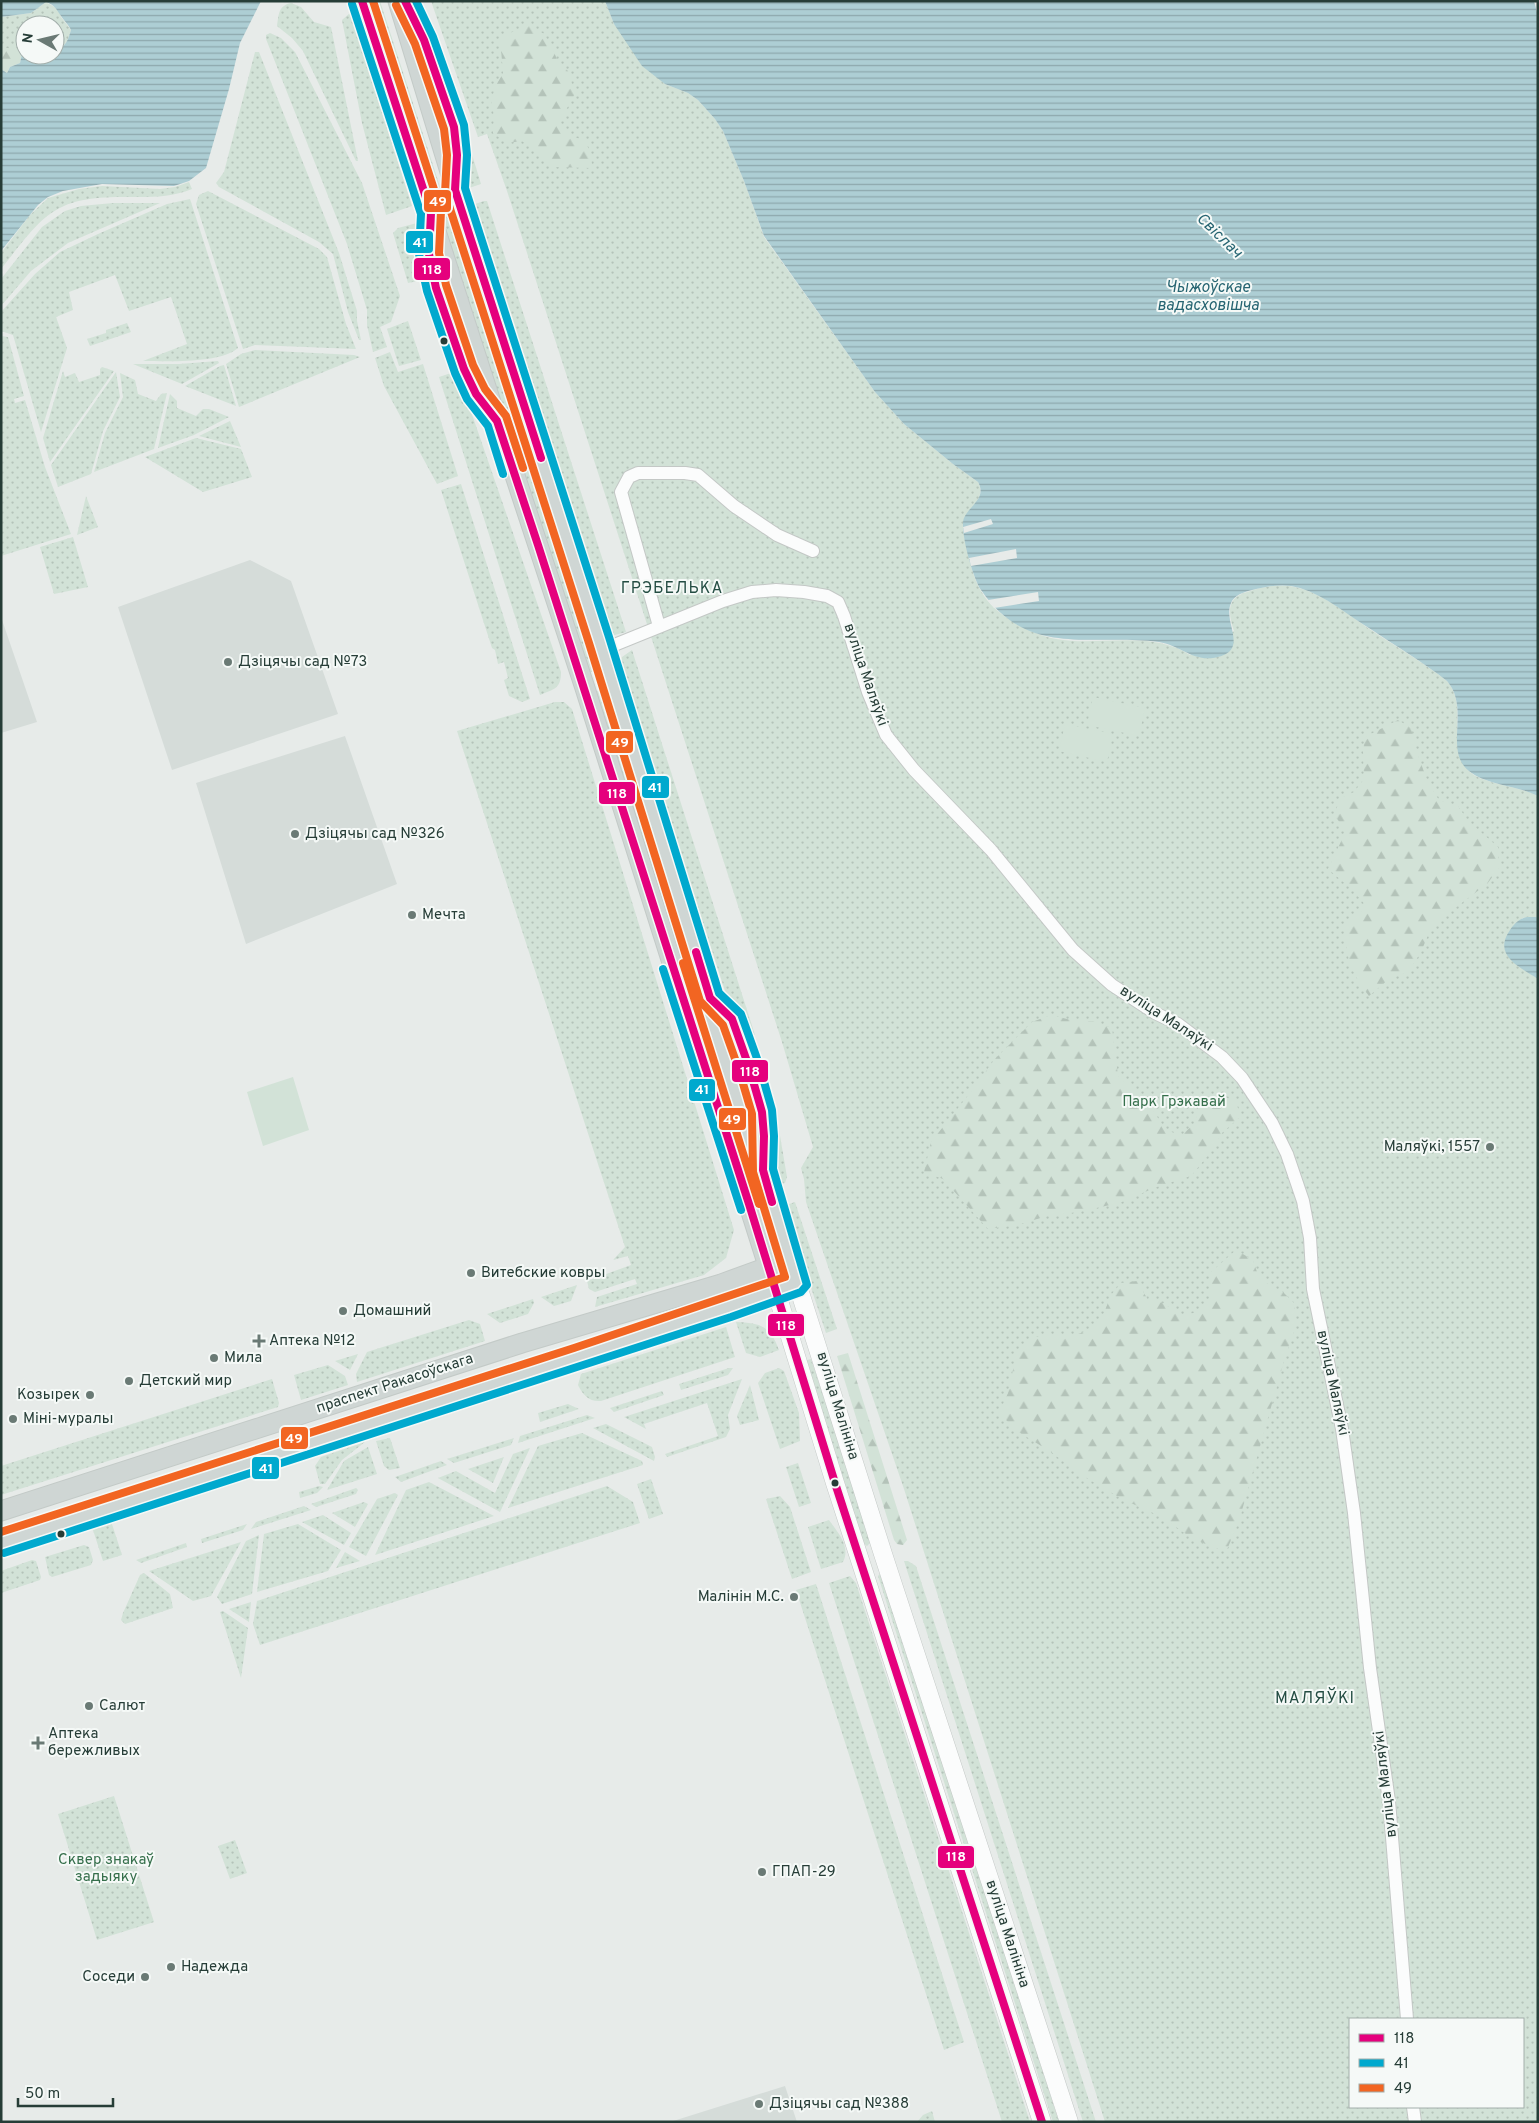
<svg xmlns="http://www.w3.org/2000/svg" width="1539" height="2123" font-family="Overpass,sans-serif">
	<style>
		.built { fill: #d5dcd9 }
		.green { fill: url(#green-dots); fill-rule: evenodd }
		.forest { fill: url(#forest-firs) }
		.pitch { fill: #d2e2d7 }
		.water { fill: url(#water-rules) }
		.pier { fill: #e7ebe9 }
		.lines { fill: none; stroke-linecap: round; stroke-linejoin: round }
		.street-casing { stroke: #c4c8c6; stroke-width: 14 }
		.secondary-casing { stroke: #c3c8c6; stroke-width: 19 }
		.primary-casing { stroke: #c3cac7; stroke-width: 21 }
		.street { stroke: #fbfcfc; stroke-width: 12 }
		.secondary { stroke: #fbfcfc; stroke-width: 18 }
		.primary { stroke: #cfd6d4; stroke-width: 19 }
		.bus-1-casing { stroke: #f5f9f7; stroke-width: 11 }
		.bus-2-casing { stroke: #f5f9f7; stroke-width: 11 }
		.bus-3-casing { stroke: #f5f9f7; stroke-width: 11 }
		.bus-1 { stroke: #e5007d; stroke-width: 8 }
		.bus-2 { stroke: #00a9ce; stroke-width: 8 }
		.bus-3 { stroke: #f26522; stroke-width: 8 }
		.bus-dot { fill: #263d37; stroke: #f5f9f7; stroke-width: 2 }
		.poi-dot { fill: #6a7a75; stroke: #f5f9f7; stroke-width: 2 }
		.labels { text-anchor: middle; dominant-baseline: central; stroke-width: 4; stroke-linejoin: round; paint-order: stroke }
		.poi-label { font-size: 15px; fill: #263d37; stroke: #f5f9f7; text-anchor: start }
		.street-label { font-size: 15px; fill: #263d37; stroke: #f5f9f7 }
		.park-label { font-size: 15px; fill: #356f4b; stroke: #f5f9f7 }
		.water-label { font-size: 16px; font-style: italic; fill: #276572; stroke: #f5f9f7 }
		.neighbourhood-label { font-size: 16px; letter-spacing: 1px; fill: #244d43; stroke: #f5f9f7 }
		.line-badge { stroke: #f5f9f7; stroke-width: 2 }
		.badge-label { font-size: 14px; text-anchor: middle; font-weight: bold; fill: #fff }
	</style>
	<defs>
		<pattern id="green-dots" width="8" height="8" patternUnits="userSpaceOnUse" patternTransform="scale(1.25)"><rect width="8" height="8" fill="#d2e2d7"/><path d="M2 2h.1M6 6h.1" fill="none" stroke="#b4c3b9" stroke-width="1.8" stroke-linecap="round"/></pattern>
		<pattern id="forest-firs" width="22" height="20" patternUnits="userSpaceOnUse" patternTransform="scale(1.25)"><rect width="22" height="20" fill="#d2e2d7"/><path d="M5 1l3.5 6h-7zM16 11l3.5 6h-7z" fill="#b4c3b9"/></pattern>
		<pattern id="water-rules" width="6" height="5" patternUnits="userSpaceOnUse" patternTransform="scale(1.25)"><rect width="6" height="5" fill="#adced4"/><path d="M0 2.5h6" fill="none" stroke="#8da8ad"/></pattern>
	</defs>
	<rect width="100%" height="100%" fill="#e7ebe9"/>
	<!-- built -->
	<path class="built" d="M250 560 291 581 338 714 172 770 118 607Z
		M1 617 37 722 1 733Z
		M345 736 397 884 246 944 196 783Z
		M785 2086 797 2122H670Z"/>
	<!-- green -->
	<path class="green" d="M373 1H380L443 196 435 198Z
		M410 1 422 3 435 29 425 34Z
		M431 1H605L614 24 665 84 688 93 698 100 715 119 723 131 744 181 764 237 875 392 904 424 953 464 978 482C987 499 967 511 964 526 962 534 967 545 968 552 975 591 989 610 1024 628 1035 633 1045 637 1056 639 1100 647 1150 629 1190 655L1234 631C1228 613 1226 598 1247 592 1265 586 1281 583 1299 588 1325 595 1349 615 1371 630 1396 647 1423 662 1447 681 1470 708 1444 745 1469 771 1481 784 1520 786 1538 796V917L1522 918 1516 964 1538 979V2122H1105L904 1489 806 1202 804 1179 801 1168 813 1147 782 1042 507 191 487 134 478 137ZM1350 2019H1523V2107H1350Z
		M46 2 58 9 61 17 71 30C68 40 66 47 55 50V25H25V55H22L1 69V17L31 13Z
		M291 3 301 7 314 22 331 27 358 161H356L303 51 292 38 277 26C279 14 278 6 291 3Z
		M350 13 412 206 386 215 362 123 342 20Z
		M270 33 281 38 295 52 362 183 400 296 391 322 380 327 387 347 373 352 367 325V310L347 244 266 39V35Z
		M255 52H259L339 253 357 311V321L361 340H359L348 312 333 254 319 242 219 187 216 183 224 172Z
		M467 138 481 184 466 189 458 141Z
		M189 182 192 189C170 198 150 197 127 197 53 196 44 215 1 269V253L30 215 48 198 79 189 102 186 160 189 175 187Z
		M208 191 319 249 327 257 346 324 356 349 255 345 243 349 196 204 199 195Z
		M190 199 238 348C220 364 166 361 143 361L187 344 171 297 129 311 115 275 69 292 73 310 56 317 67 348 41 432 13 335 1 331V312L35 274 60 252 98 234 167 204Z
		M484 201H487L626 632 611 636 609 633 472 205Z
		M113 203H160L68 243 31 271 1 306V279L42 227 65 211 81 206Z
		M448 213 594 669 592 672H588L441 215Z
		M417 223 427 279 408 283 393 233 398 228Z
		M408 321 421 360 399 366 387 329Z
		M127 323 131 332 90 346 87 339 106 333V330Z
		M1 336 8 337 24 396 14 399 15 403 25 400 45 467 71 534 1 556Z
		M255 350 354 355 360 357 239 407 226 364 241 354Z
		M390 352 398 372 423 364 458 476 437 484 384 386 375 358Z
		M218 361 219 363 182 384 133 364H179Z
		M224 365 236 406 185 386 220 366Z
		M102 367 114 371 50 462 43 438 63 371 65 377 75 373 79 382 100 375V369Z
		M457 371 561 672C561 689 554 689 540 695L439 377Z
		M116 372 120 397 103 431 91 474 58 487 51 465Z
		M120 373 135 380 138 394 156 401 161 394 167 393 154 449 94 472 105 433 123 397Z
		M170 394 177 401V408L196 416 203 409H209L229 417 194 435 158 448Z
		M230 421 241 447 199 436Z
		M196 438 241 449 252 477 203 492 145 457Z
		M461 484 530 699 522 702 509 696 504 680 508 678 504 662 498 664 495 650 492 648 441 490Z
		M86 496 98 527 77 535Z
		M73 537 88 587 54 594 40 547Z
		M632 650 755 1035 748 1037 725 991 620 664 622 657Z
		M595 691H602L761 1189 755 1191Z
		M555 702H564L572 709 734 1230 726 1258 704 1275 595 1307 597 1297 637 1284 635 1279 595 1292 589 1289 587 1281 631 1265 628 1256 613 1260 625 1247 457 731Z
		M777 1118 787 1177 785 1183 779 1185 770 1149 769 1120Z
		M795 1202 837 1329 826 1333 784 1206Z
		M577 1285 571 1301 554 1306 541 1297Z
		M533 1299 534 1303 528 1314 500 1323 487 1314Z
		M469 1320 480 1324 485 1341 357 1382 356 1374 367 1352Z
		M736 1322C761 1323 770 1326 779 1350L760 1357 746 1353Z
		M726 1327 735 1357 601 1401C589 1402 583 1395 578 1385L581 1374Z
		M358 1354 350 1370 335 1361Z
		M811 1359 872 1541 867 1546 863 1543 803 1361Z
		M328 1365 345 1376 348 1385 301 1400 294 1375Z
		M729 1368H733L728 1375 681 1390 679 1384Z
		M779 1368 784 1371 799 1413 800 1441 780 1449 758 1383 765 1373Z
		M272 1379 279 1403 278 1407 1 1495V1466Z
		M742 1379 728 1415 730 1429 726 1437 667 1457 665 1454 718 1436 707 1403 644 1424 646 1429 624 1417Z
		M750 1385 759 1420 740 1425 737 1416Z
		M662 1391 664 1395 614 1412 610 1408Z
		M568 1404 579 1409 540 1422 538 1413Z
		M587 1415 595 1418 518 1443 520 1436Z
		M606 1424 652 1447 655 1457 654 1461 593 1428Z
		M582 1433 642 1461 643 1465 508 1508 538 1446Z
		M390 1438 400 1468 389 1470 384 1466 376 1441Z
		M514 1438 511 1445 454 1463 447 1459Z
		M365 1442 342 1460 325 1484H320L315 1466 321 1457Z
		M368 1447 377 1474 327 1490 344 1461Z
		M530 1448 500 1512 438 1478 456 1471 495 1493 513 1454Z
		M504 1457 493 1483 468 1469Z
		M441 1461 447 1465 401 1482 395 1477Z
		M798 1463 811 1503 799 1507 786 1467Z
		M651 1479 663 1514 649 1519 637 1484Z
		M429 1482 494 1516 375 1555 406 1490Z
		M319 1486 323 1487 317 1493 300 1498 299 1492Z
		M607 1486 633 1502 640 1523 260 1645 253 1624 257 1601Z
		M356 1488 358 1490 356 1494 316 1507 311 1504Z
		M395 1493 398 1495 366 1556 349 1547 377 1499Z
		M780 1496 790 1507 811 1572 792 1579 766 1499Z
		M364 1502 368 1504 355 1527 332 1513Z
		M304 1506 311 1510 251 1529 256 1522Z
		M323 1515 351 1533 344 1545 302 1522Z
		M829 1520C838 1533 851 1546 843 1562L821 1569 808 1527Z
		M112 1524 122 1555 103 1561 93 1530Z
		M247 1524 243 1530 202 1543 201 1539Z
		M298 1524 341 1550 328 1571 257 1592 264 1534Z
		M259 1535 252 1594 222 1604 217 1597 246 1541Z
		M241 1542 211 1596 193 1601 149 1571Z
		M186 1543 187 1547 141 1563 136 1560Z
		M84 1545 89 1547 93 1560 91 1565 52 1577 49 1575 45 1557Z
		M345 1552 360 1561 336 1568Z
		M32 1560 36 1561 41 1577 40 1580 1 1593V1571Z
		M904 1561H908L916 1566 1096 2122H1083Z
		M882 1572 884 1575 1059 2122H1053L878 1576Z
		M144 1573 170 1594 173 1608 125 1624 121 1620 123 1613 140 1575Z
		M850 1576 856 1583 1030 2122H1002L829 1583Z
		M816 1584 964 2042 944 2050 796 1590Z
		M251 1602 249 1622 229 1609Z
		M223 1611 248 1628 241 1678 220 1612Z
		M114 1796 154 1922 97 1940 58 1814Z
		M235 1840 247 1873 230 1879 218 1846Z
		M932 2111 935 2122H917L923 2115Z"/>
	<!-- forest -->
	<path class="forest" d="M529 25 544 34 552 47 558 62 568 71 575 94 558 124 570 136 584 140 591 153 592 168 553 167 541 154 522 141 507 143 493 133 494 116 491 100 497 83 503 73 500 37Z
		M25 47V55H22L20 63 10 67 7 73 1 69V48H8L17 52Z
		M1398 720 1411 728 1418 755 1428 783 1439 800 1458 806 1468 821 1498 847 1499 868 1487 884 1447 914 1430 930 1421 952 1408 972 1389 979 1369 996C1350 972 1345 954 1345 924L1359 914 1366 906 1353 890 1328 869 1346 831 1335 816 1339 799 1354 792 1364 779 1363 751 1365 737Z
		M1051 1015 1075 1021H1092L1112 1028 1118 1076 1151 1107 1165 1129 1181 1136 1195 1123 1199 1103 1217 1096 1236 1100 1240 1117 1222 1133 1209 1154 1191 1176 1159 1186 1119 1203 1078 1212 1047 1216 1017 1225 988 1229 943 1179 924 1172 931 1142 974 1088 994 1060 1032 1022Z
		M1236 1250 1253 1260 1258 1275 1271 1287 1281 1290 1294 1303 1296 1326 1284 1361 1239 1521 1226 1552 1193 1539 1162 1517 1122 1499 1080 1474 1051 1452 1017 1431 999 1413 1008 1393 1017 1351 1030 1338 1049 1335 1072 1336 1090 1330 1104 1313 1111 1295 1121 1283 1137 1281 1148 1300 1163 1303 1182 1316 1204 1310 1209 1299 1210 1273Z
		M848 1353 907 1540 903 1545 897 1544 894 1540 837 1356Z"/>
	<!-- pitch -->
	<path class="pitch" d="M1093 697 1145 708 1139 736 1087 725Z
		M1065 724 1113 734 1107 762 1059 751Z
		M293 1077 309 1130 263 1146 247 1092Z"/>
	<!-- water -->
	<path class="water" d="M1 1H261L240 43 229 89 206 168 189 181 174 186 102 184 63 191 48 197 38 205 1 251V69L7 73 10 67 20 63 22 54 55 55V50C66 47 68 40 71 30 69 25 64 21 61 16 56 9 55 5 46 2L31 13 1 17Z
		M605 1H1534L1538 16V796C1517 785 1488 786 1469 771 1443 750 1471 709 1447 681 1423 662 1397 647 1372 630 1349 616 1326 596 1300 588 1284 583 1269 586 1252 590 1244 592 1234 595 1231 603 1222 623 1252 652 1213 658 1193 661 1179 645 1159 642 1091 633 1028 659 981 590 973 579 959 529 964 518 970 505 987 498 978 482L953 464 904 424 875 392 764 236 744 181 723 131 715 119 698 100 688 93 665 84 642 66 614 24Z
		M1528 917H1538V979C1520 967 1492 956 1510 930 1515 923 1520 918 1528 917Z"/>
	<!-- pier -->
	<path class="pier" d="M991 519 993 524 964 533 963 527Z
		M1016 549 1017 558 971 566 969 558Z
		M1038 592 1039 601 994 608 988 600Z"/>
	<g class="lines">
		<defs>
			<path id="street" d="M659 626 621 492 629 477 638 473H685L698 475 734 506 777 535 813 551
				M602 650 723 601 752 592 776 590 804 592 827 596 838 602 844 616 868 692 886 735 914 770 991 850 1073 950 1112 985 1155 1013 1178 1024 1222 1057 1242 1078 1272 1123 1287 1154 1303 1201 1310 1238 1313 1289 1342 1429 1354 1513 1370 1668 1389 1801 1407 2019
				M1413 2107 1415 2122"/>
			<path id="secondary" d="M797 1283 883 1554 1069 2122
				M776 1291 835 1483 1042 2122"/>
			<path id="primary" d="M362 1 497 421 584 685 776 1291
				M1 1511 522 1343 721 1284 779 1263
				M1 1543 577 1358 728 1308 797 1283 599 640 458 198 398 1"/>
		</defs>
		<!-- street casing -->
		<use href="#street" class="street-casing"/>
		<!-- secondary casing -->
		<use href="#secondary" class="secondary-casing"/>
		<!-- primary casing -->
		<use href="#primary" class="primary-casing"/>
		<!-- street -->
		<use href="#street" class="street"/>
		<!-- secondary -->
		<use href="#secondary" class="secondary"/>
		<!-- primary -->
		<use href="#primary" class="primary"/>
		<defs>
			<path id="bus-1" d="M362 1 431 213 429 254 436 288 464 369 476 394 497 421 538 545 749 1204 835 1483 1042 2122
				M405 1 424 40 454 127 457 155 455 190 541 458
				M696 952 710 998 732 1019 749 1067 762 1112 764 1136 763 1170 772 1202"/>
			<path id="bus-2" d="M352 4 421 214 419 254 427 291 455 373 467 399 488 426 503 474
				M663 969 741 1210
				M4 1553 731 1317 801 1292 807 1285 773 1169 774 1136 772 1110 759 1064 741 1014 719 993 609 637 465 188 467 155 464 125 433 37 416 1"/>
			<path id="bus-3" d="M373 1 441 211 439 253 446 285 473 365 485 389 506 416 523 468
				M683 963 759 1204
				M1 1532 574 1348 785 1277 753 1172 752 1114 739 1070 723 1025 700 1001 589 643 445 193 447 155 444 129 415 44 396 5"/>
		</defs>
		<!-- bus-1 casing -->
		<use href="#bus-1" class="bus-1-casing"/>
		<!-- bus-2 casing -->
		<use href="#bus-2" class="bus-2-casing"/>
		<!-- bus-3 casing -->
		<use href="#bus-3" class="bus-3-casing"/>
		<!-- bus-1 -->
		<use href="#bus-1" class="bus-1"/>
		<!-- bus-2 -->
		<use href="#bus-2" class="bus-2"/>
		<!-- bus-3 -->
		<use href="#bus-3" class="bus-3"/>
	</g>
	<!-- markers -->
	<g class="bus-dot">
		<circle cx="444" cy="341" r="4.5"/>
		<circle cx="835" cy="1483" r="4.5"/>
		<circle cx="61" cy="1534" r="4.5"/>
	</g>
	<g class="poi-dot">
		<circle cx="228" cy="662" r="5"/>
		<circle cx="295" cy="834" r="5"/>
		<circle cx="412" cy="915" r="5"/>
		<circle cx="1490" cy="1147" r="5"/>
		<circle cx="471" cy="1273" r="5"/>
		<circle cx="343" cy="1311" r="5"/>
		<path d="M256.5 1333.5h5v5h5v5h-5v5h-5v-5h-5v-5h5z"/>
		<circle cx="214" cy="1358" r="5"/>
		<circle cx="129" cy="1381" r="5"/>
		<circle cx="90" cy="1395" r="5"/>
		<circle cx="13" cy="1419" r="5"/>
		<circle cx="794" cy="1597" r="5"/>
		<circle cx="89" cy="1706" r="5"/>
		<path d="M35.5 1735.5h5v5h5v5h-5v5h-5v-5h-5v-5h5z"/>
		<circle cx="762" cy="1872" r="5"/>
		<circle cx="171" cy="1967" r="5"/>
		<circle cx="145" cy="1977" r="5"/>
		<circle cx="759" cy="2104" r="5"/>
	</g>
	<g class="labels">
		<!-- poi labels -->
		<g class="poi-label">
			<text x="238" y="662">Дзіцячы сад №73</text>
			<text x="305" y="834">Дзіцячы сад №326</text>
			<text x="422" y="915">Мечта</text>
			<text x="1480" y="1147" text-anchor="end">Маляўкі, 1557</text>
			<text x="481" y="1273">Витебские ковры</text>
			<text x="353" y="1311">Домашний</text>
			<text x="269" y="1341">Аптека №12</text>
			<text x="224" y="1358">Мила</text>
			<text x="139" y="1381">Детский мир</text>
			<text x="80" y="1395" text-anchor="end">Козырек</text>
			<text x="23" y="1419">Міні-муралы</text>
			<text x="784" y="1597" text-anchor="end">Малінін М.С.</text>
			<text x="99" y="1706">Салют</text>
			<text x="48" y="1734">Аптека<tspan x="48" dy="17">бережливых</tspan></text>
			<text x="772" y="1872">ГПАП-29</text>
			<text x="181" y="1967">Надежда</text>
			<text x="135" y="1977" text-anchor="end">Соседи</text>
			<text x="769" y="2104">Дзіцячы сад №388</text>
		</g>
		<!-- street labels -->
		<g class="street-label">
			<text transform="translate(865 675) rotate(71)">вуліца Маляўкі</text>
			<text transform="translate(1166 1019) rotate(33)">вуліца Маляўкі</text>
			<text transform="translate(1332 1383) rotate(78)">вуліца Маляўкі</text>
			<text transform="translate(395 1384) rotate(-18)">праспект Ракасоўскага</text>
			<text transform="translate(837 1406) rotate(73)">вуліца Малініна</text>
			<text transform="translate(1386 1784) rotate(-97)">вуліца Маляўкі</text>
			<text transform="translate(1007 1934) rotate(72)">вуліца Малініна</text>
		</g>
		<!-- park labels -->
		<g class="park-label">
			<text x="1174" y="1102">Парк Грэкавай</text>
			<text x="106" y="1860">Сквер знакаў<tspan x="106" dy="17">задыяку</tspan></text>
		</g>
		<!-- water labels -->
		<g class="water-label">
			<text transform="translate(1219 236) rotate(44)">Свіслач</text>
			<text x="1208" y="288">Чыжоўскае<tspan x="1208" dy="18">вадасховішча</tspan></text>
		</g>
		<!-- neighbourhood labels -->
		<g class="neighbourhood-label">
			<text x="672" y="589">ГРЭБЕЛЬКА</text>
			<text x="1315" y="1699">МАЛЯЎКІ</text>
		</g>
	</g>
	<g class="line-badge">
		<rect x="423" y="189" width="29" height="24" rx="5" fill="#f26522"/>
		<rect x="405" y="230" width="29" height="24" rx="5" fill="#00a9ce"/>
		<rect x="413" y="257" width="38" height="24" rx="5" fill="#e5007d"/>
		<rect x="605" y="730" width="29" height="24" rx="5" fill="#f26522"/>
		<rect x="641" y="775" width="29" height="24" rx="5" fill="#00a9ce"/>
		<rect x="598" y="781" width="38" height="24" rx="5" fill="#e5007d"/>
		<rect x="731" y="1059" width="38" height="24" rx="5" fill="#e5007d"/>
		<rect x="688" y="1078" width="28" height="24" rx="5" fill="#00a9ce"/>
		<rect x="718" y="1107" width="29" height="24" rx="5" fill="#f26522"/>
		<rect x="767" y="1313" width="38" height="24" rx="5" fill="#e5007d"/>
		<rect x="280" y="1426" width="29" height="24" rx="5" fill="#f26522"/>
		<rect x="251" y="1456" width="29" height="24" rx="5" fill="#00a9ce"/>
		<rect x="937" y="1845" width="38" height="24" rx="5" fill="#e5007d"/>
	</g>
	<g class="badge-label">
		<text x="438" y="206">49</text>
		<text x="420" y="247">41</text>
		<text x="432" y="274">118</text>
		<text x="620" y="747">49</text>
		<text x="655" y="792">41</text>
		<text x="617" y="798">118</text>
		<text x="750" y="1076">118</text>
		<text x="702" y="1094">41</text>
		<text x="732" y="1124">49</text>
		<text x="786" y="1330">118</text>
		<text x="294" y="1443">49</text>
		<text x="266" y="1473">41</text>
		<text x="956" y="1861">118</text>
	</g>
	<!-- border -->
	<rect width="1539" height="2123" fill="none" stroke="#263d37" stroke-width="5"/>
	<!-- legend -->
	<rect x="1349" y="2018" width="175" height="90" fill="#f5f9f7" stroke="#a2aeaa"/>
	<rect x="1359" y="2034" width="25" height="8" fill="#e5007d" stroke="#a2aeaa"/>
	<text x="1394" y="2043" font-size="15" fill="#263d37">118</text>
	<rect x="1359" y="2059" width="25" height="8" fill="#00a9ce" stroke="#a2aeaa"/>
	<text x="1394" y="2068" font-size="15" fill="#263d37">41</text>
	<rect x="1359" y="2084" width="25" height="8" fill="#f26522" stroke="#a2aeaa"/>
	<text x="1394" y="2093" font-size="15" fill="#263d37">49</text>
	<!-- north arrow -->
	<g transform="translate(40 40) rotate(278)"><circle r="24" fill="#f5f9f7" stroke="#a2aeaa"/>
	<path d="M0-4L9 19L0 12L-9 19Z" fill="#6a7a75"/>
	<text y="-8" font-size="14" font-weight="bold" text-anchor="middle" fill="#263d37">N</text>
	</g>
	<!-- scale -->
	<path d="M18 2098v8h95v-8" fill="none" stroke="#263d37" stroke-width="2.5"/>
	<text x="25" y="2098" font-size="15" fill="#263d37" stroke="#f5f9f7" stroke-width="4" paint-order="stroke">50 m</text>
</svg>
